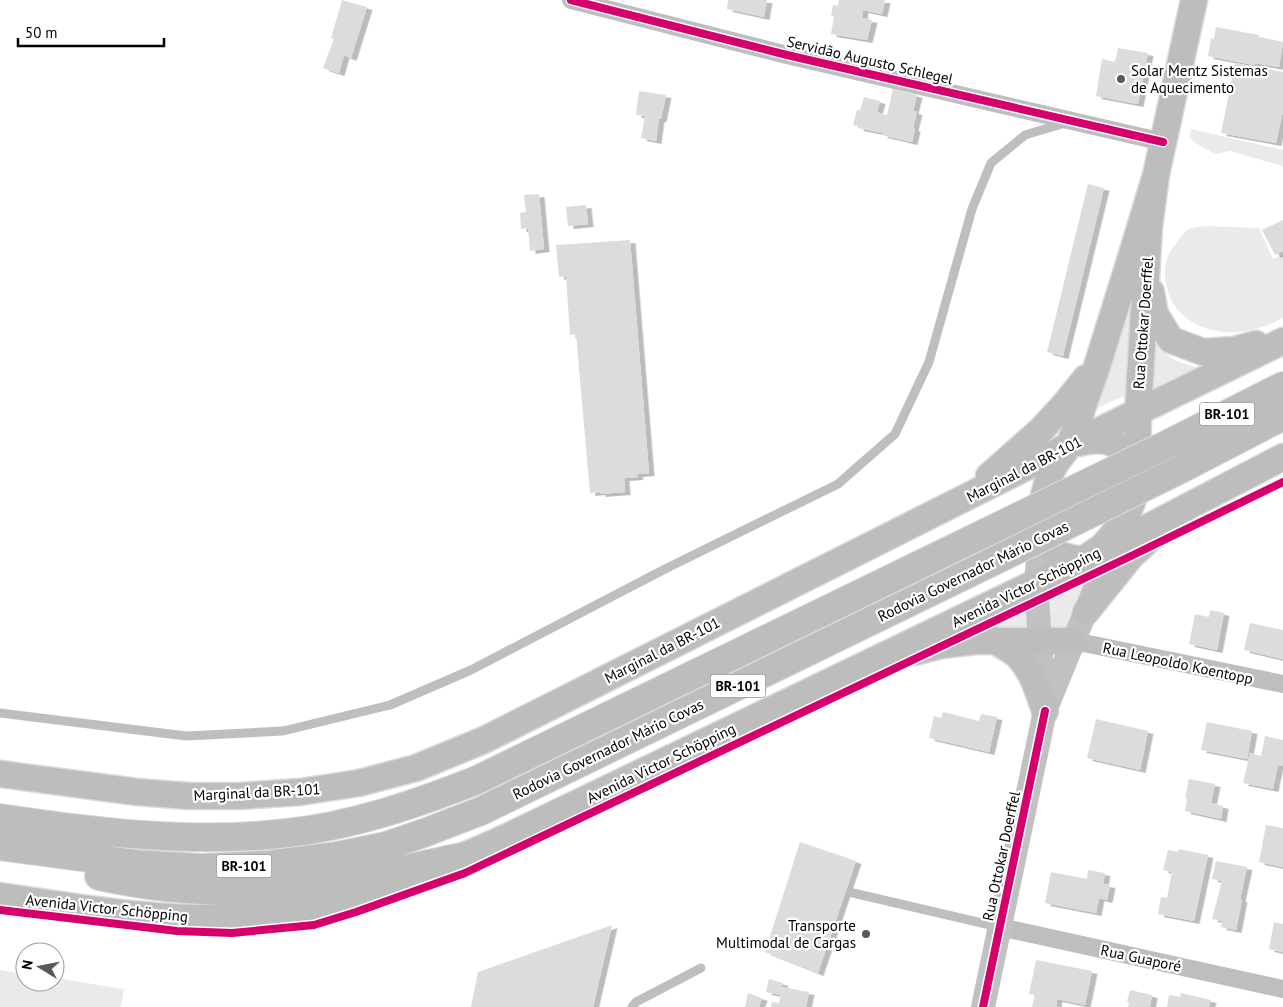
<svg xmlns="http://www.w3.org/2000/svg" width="1283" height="1007" font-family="'PT Sans',sans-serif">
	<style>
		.green { fill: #eaeaea }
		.building { fill: #dcdcdc; filter: url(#shadow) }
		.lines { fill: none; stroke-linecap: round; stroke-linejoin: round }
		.primary-casing { stroke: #dbdbdb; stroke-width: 29 }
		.highway-casing { stroke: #dbdbdb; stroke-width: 30 }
		.lane { stroke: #bebebe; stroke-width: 9 }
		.street { stroke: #bebebe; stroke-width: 18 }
		.secondary { stroke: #c1c1c1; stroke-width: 24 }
		.primary { stroke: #bdbdbd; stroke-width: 26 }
		.highway { stroke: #bdbdbd; stroke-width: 28 }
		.highway-bridge-casing { stroke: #dbdbdb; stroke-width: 30; stroke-linecap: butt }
		.highway-bridge { stroke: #bdbdbd; stroke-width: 28 }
		.cycleway-casing { stroke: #fff; stroke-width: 11 }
		.cycleway { stroke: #d6006c; stroke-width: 8 }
		.poi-dot { fill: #595959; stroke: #fff; stroke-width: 2 }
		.labels { text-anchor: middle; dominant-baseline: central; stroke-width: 4.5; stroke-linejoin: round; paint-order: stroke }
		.shield { fill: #fff; stroke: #4c4c4c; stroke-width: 1 }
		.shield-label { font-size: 14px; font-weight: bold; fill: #000 }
		.street-label { font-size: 15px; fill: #000; stroke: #fff }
		.poi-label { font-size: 15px; fill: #000; stroke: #fff; text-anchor: start }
	</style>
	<defs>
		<filter id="shadow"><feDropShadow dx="5.5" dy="3" stdDeviation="0" flood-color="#0004"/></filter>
	</defs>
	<rect width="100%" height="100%" fill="#fff"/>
	<!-- green -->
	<path class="green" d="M1191 129 1283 150V166L1230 151 1215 154 1197 144 1190 138Z
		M1206 226 1259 228 1273 259 1283 255V318C1271 324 1259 329 1247 331 1214 337 1175 323 1167 288 1163 271 1164 259 1175 245 1179 239 1184 231 1191 228 1195 227 1201 227 1206 226Z
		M1132 306 1131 393 1086 413 1121 336 1131 307Z
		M1148 331C1163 355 1174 363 1202 368L1147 393Z
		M1101 560 1074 631 1052 630 1050 626 1048 587Z
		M1034 593 1035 635 950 633Z
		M0 970 25 974V982H55V978L124 989 121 1007H0Z"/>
	<!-- building -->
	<path class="building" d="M342 0 367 7 351 58 344 55 339 73 323 68 334 39 331 38Z
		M728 0H767L764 17 727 9Z
		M839 0H885L882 14 863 10 862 18 872 20 867 40 831 34 834 16H831L833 5 838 6Z
		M1216 27 1259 35V37L1283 42 1279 67 1255 63 1254 65 1208 56 1211 38 1214 39Z
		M1118 48 1148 53 1138 104 1096 96 1102 59 1115 62Z
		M1235 63 1283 72V110L1276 143 1221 133Z
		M893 89 917 95 913 111 917 112 913 128 915 129 912 142 882 135 883 133 858 128V126L853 125 857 110H860L864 97 880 101 877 112 887 115Z
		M639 91 666 95 661 119H659L656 141 641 138 645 116 636 115Z
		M1088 184 1104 188 1063 356 1047 352Z
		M539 194 544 249 530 251 528 228 521 229 520 213 526 212 524 195Z
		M586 205 588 224 568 226 566 207Z
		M1283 220V251L1275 255 1262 230Z
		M630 240 649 473 637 474 638 477 624 478 625 492 600 494V492L590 493 576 334 570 335 566 276 559 277 556 245Z
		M1210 610 1224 613 1217 650 1189 644 1195 614 1209 617Z
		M1250 623 1283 630V659L1244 650Z
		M943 712 979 721 981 714 997 717 989 752 929 738 934 716 941 718Z
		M1096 719 1148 731 1140 770 1087 758Z
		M1207 722 1252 731 1247 759 1201 750Z
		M1265 736 1283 740V766L1278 765 1273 789 1243 783 1250 753 1261 756Z
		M1189 779 1215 784 1211 803 1223 806 1221 819 1185 811 1187 798H1185Z
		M1266 825 1283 828V867L1259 862Z
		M800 842 856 861 818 973 765 952Z
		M1179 849 1208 855 1194 921 1158 914 1161 897 1167 898 1172 872 1163 870 1168 850 1178 852Z
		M1216 861 1247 867 1240 899H1242L1236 930 1221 927 1222 921 1212 919 1222 881 1212 879Z
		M1088 870 1105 873 1103 884 1110 885 1107 900 1099 898 1096 913 1045 903 1051 872 1087 879Z
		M1274 922 1283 924V952L1269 949Z
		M612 925 593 1007H471L478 972Z
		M1036 960 1092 971 1085 1005 1057 999 1056 1007H1032L1035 995 1029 994Z
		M769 979 783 983 782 987 809 992 806 1007H771L772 1002 779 1003 781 995 766 992Z
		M1130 990 1152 995 1150 1007H1128L1129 1002 1127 1001Z
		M748 993 762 998 759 1007H745Z
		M1181 993 1211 1000 1209 1007H1167L1169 995 1180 997Z"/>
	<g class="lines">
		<defs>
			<path id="primary" d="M1156 175C1140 228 1124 281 1107 334 1100 358 1092 382 1083 406 1079 419 1075 432 1069 445 1066 451 1060 457 1056 463 1047 476 1038 514 1041 529 1046 553 1061 557 1083 560L1102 547 1112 536 1127 515 1134 497 1137 485 1138 412 1149 227 1156 175 1194 0
				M1151 292 1155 314 1171 340 1203 352 1234 350 1256 344
				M1079 443C1109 435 1124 444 1137 472
				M989 476 1041 430 1065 404 1086 378
				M1086 612 1131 556 1155 534
				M993 640C1001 645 1010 649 1017 655 1033 671 1038 691 1045 711
				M915 652 942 645 976 641H1074
				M0 774 137 792 188 796H240L300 792 359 783 416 768 484 740 1068 446 1283 341
				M0 896C78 907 157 922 237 917 248 916 259 917 271 915 354 902 430 872 507 837L1116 544 1283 457"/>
			<path id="highway" d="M1172 442 1283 386
				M1183 468 1283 416
				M0 818C94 832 192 844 287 833 352 826 416 804 477 780L987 532
				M0 846 134 864 202 868 268 865 337 856 386 846 424 833 481 811 996 560
				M99 876C149 887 202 892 253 891 324 889 398 870 466 856"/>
		</defs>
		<!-- primary casing -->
		<use href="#primary" class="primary-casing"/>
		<!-- highway casing -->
		<use href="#highway" class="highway-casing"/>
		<!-- lane -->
		<path class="lane" d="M0 713 186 736 283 731 390 705 471 670 665 569 838 484 895 434 929 362 972 209 991 163 1025 135 1065 123
			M853 893 999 927
			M632 1007 636 1002 701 968"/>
		<!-- street -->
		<path class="street" d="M571 0 787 55 1163 142
			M1074 641 1283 684
			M1000 927 1283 989"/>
		<!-- secondary -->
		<path class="secondary" d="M1041 528 1036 582 1044 700
			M983 1007 1045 711 1101 574 1120 533"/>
		<!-- primary -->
		<use href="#primary" class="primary"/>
		<!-- highway -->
		<use href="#highway" class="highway"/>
		<defs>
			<path id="highway-bridge" d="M987 532 1172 442
				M996 560 1183 468"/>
		</defs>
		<!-- highway-bridge casing -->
		<use href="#highway-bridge" class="highway-bridge-casing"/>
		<!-- highway-bridge -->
		<use href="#highway-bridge" class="highway-bridge"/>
		<defs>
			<path id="cycleway" d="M571 0 787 55 1163 142
				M0 910 177 931 232 933 314 925 356 912 465 873 1131 556 1283 482
				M983 1007 1045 711"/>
		</defs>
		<!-- cycleway casing -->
		<use href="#cycleway" class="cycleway-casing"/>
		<!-- cycleway -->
		<use href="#cycleway" class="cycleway"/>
	</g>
	<!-- markers -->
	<g class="poi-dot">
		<circle cx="1121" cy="79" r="5"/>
		<circle cx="866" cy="934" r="5"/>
	</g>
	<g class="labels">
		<!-- shield labels -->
		<g class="shield">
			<rect x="1199.5" y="402.5" width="55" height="23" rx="4"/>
			<rect x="710.5" y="674.5" width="55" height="23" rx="4"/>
			<rect x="216.5" y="854.5" width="55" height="23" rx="4"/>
		</g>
		<g class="shield-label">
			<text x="1227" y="414">BR-101</text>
			<text x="738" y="686">BR-101</text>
			<text x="244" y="866">BR-101</text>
		</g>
		<!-- street labels -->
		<g class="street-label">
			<text transform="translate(870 60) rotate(13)">Servidão Augusto Schlegel</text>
			<text transform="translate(1143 323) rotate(-86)">Rua Ottokar Doerffel</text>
			<text transform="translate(1024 469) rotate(-27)">Marginal da BR-101</text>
			<text transform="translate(973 571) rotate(-26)">Rodovia Governador Mário Covas</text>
			<text transform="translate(1026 587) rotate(-26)">Avenida Victor Schöpping</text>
			<text transform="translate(662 650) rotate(-27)">Marginal da BR-101</text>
			<text transform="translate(1178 663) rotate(12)">Rua Leopoldo Koentopp</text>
			<text transform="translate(608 749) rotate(-26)">Rodovia Governador Mário Covas</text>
			<text transform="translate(661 763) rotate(-26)">Avenida Victor Schöpping</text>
			<text transform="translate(257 792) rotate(-3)">Marginal da BR-101</text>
			<text transform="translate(1001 856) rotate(-78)">Rua Ottokar Doerffel</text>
			<text transform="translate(107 908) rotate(6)">Avenida Victor Schöpping</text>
			<text transform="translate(1141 958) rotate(12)">Rua Guaporé</text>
		</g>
		<!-- poi labels -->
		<g class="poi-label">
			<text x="1131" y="70">Solar Mentz Sistemas<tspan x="1131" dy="17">de Aquecimento</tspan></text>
			<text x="856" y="925" text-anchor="end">Transporte<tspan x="856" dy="17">Multimodal de Cargas</tspan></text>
		</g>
	</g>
	<!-- north arrow -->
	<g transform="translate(40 967) rotate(280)"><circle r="24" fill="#ffffff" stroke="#999999"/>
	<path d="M0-4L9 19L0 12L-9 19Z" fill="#595959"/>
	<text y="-8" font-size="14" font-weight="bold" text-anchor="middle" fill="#000000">N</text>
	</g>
	<!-- scale -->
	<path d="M18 38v8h146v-8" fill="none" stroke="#000000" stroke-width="2.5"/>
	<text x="25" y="38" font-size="15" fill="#000000" stroke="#ffffff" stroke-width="4" paint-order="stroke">50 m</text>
</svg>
